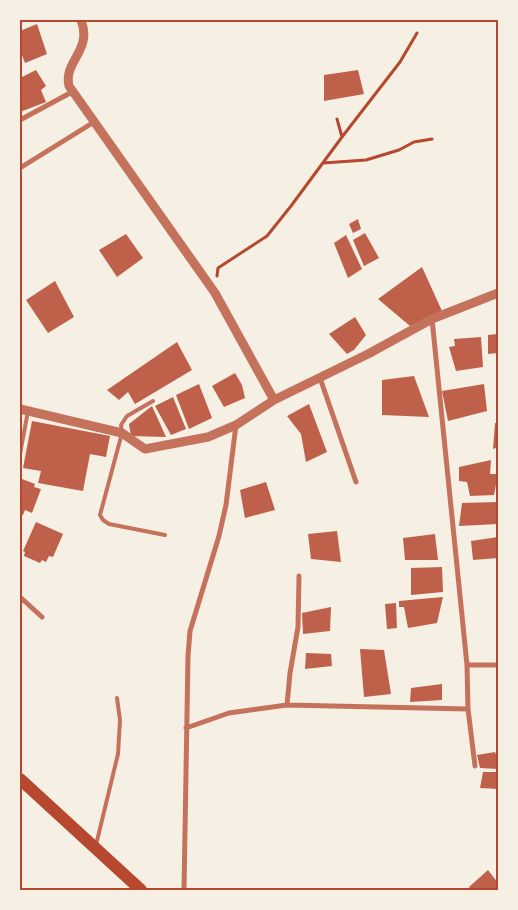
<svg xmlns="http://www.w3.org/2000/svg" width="518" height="910" font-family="'Titillium Web',sans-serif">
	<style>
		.building { fill: #bf614a }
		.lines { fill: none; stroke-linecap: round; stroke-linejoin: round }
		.path { stroke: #b5482f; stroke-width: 3 }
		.service { stroke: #c5725c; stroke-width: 4 }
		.minor { stroke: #c5725c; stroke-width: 5 }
		.tertiary { stroke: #c5725c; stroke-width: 9 }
		.primary { stroke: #b5482f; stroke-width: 12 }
		.neatline { fill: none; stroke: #b5482f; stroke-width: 2 }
	</style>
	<rect width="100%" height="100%" fill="#f6efe4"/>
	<!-- building -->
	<path class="building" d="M37 24 47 54 25 63 20 50V31Z
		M36 70 46 86 41 90 46 102 20 112V78Z
		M358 70 364 94 324 101V75Z
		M358 219 361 229 353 233 349 224Z
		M365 233 379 258 364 266 353 240Z
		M126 234 143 258 117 277 99 250Z
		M346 235 362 269 348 278 334 243Z
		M422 267 442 311 410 326 378 299Z
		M55 281 74 317 48 333 26 300Z
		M355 317 366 335 354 350 347 354 329 334Z
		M498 334V353L488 354V335Z
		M481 337 483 367 456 371 449 347 455 346 454 339Z
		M177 342 192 370 135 404 128 392 119 400 107 390Z
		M235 373 242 385 245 398 224 407 212 386Z
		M414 376 429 417 382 415V380Z
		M199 384 212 418 189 429 176 395Z
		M484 384 487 411 448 421 442 391Z
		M173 397 186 429 171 435 155 406Z
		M309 404 327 452 306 462 301 434 287 416Z
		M152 406 166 437 131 436 129 424Z
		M32 421 110 436 106 457 90 454 83 491 38 483 41 471 23 468Z
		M495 423H498V447L493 449Z
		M491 460 490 474H498L494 495 470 496 467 482 459 481V467Z
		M22 479 35 484 34 487 41 489 32 513 25 510 23 515 20 514V482Z
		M266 482 275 510 245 518 240 490Z
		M498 502V524L459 526 462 503Z
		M36 522 63 534 53 557 49 556 46 562 42 560 40 563 24 556 25 552 23 551Z
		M337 531 341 562 311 559 308 534Z
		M435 534 438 560H405L403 538Z
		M498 537V558L473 560 471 541Z
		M442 567 443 592 411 595V568Z
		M443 597 437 623 408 628 404 607H399V601Z
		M396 603 397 628 387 629 385 604Z
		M331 607 330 631 303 634 302 613Z
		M360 649 384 650 391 694 364 697Z
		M306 653 331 654 332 666 305 669Z
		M442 684V700L410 702 411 688Z
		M495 752 498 759V769L480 768 477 755Z
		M483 772H498V789L480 788Z
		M488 870 498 883V890H471L469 887Z"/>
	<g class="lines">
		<!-- path -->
		<path class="path" d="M342 137 400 62 417 33
			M323 163 366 160 399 150 414 142 432 139
			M217 276 218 268 267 236 291 206 342 137 337 119"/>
		<!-- service -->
		<path class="service" d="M153 401 127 416 121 425 122 433 100 515 103 520 109 524 165 535
			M20 454 28 411
			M96 845 118 754 120 720 117 698"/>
		<!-- minor -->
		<path class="minor" d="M20 120 72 92
			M20 168 94 122
			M432 319 467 665 468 709 475 766
			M320 378 356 482
			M20 597 42 617
			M467 665H498
			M287 705 290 673 298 627 299 576
			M186 728 229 713 287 705 468 709
			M184 890 188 656 190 631 219 536 226 505 236 425"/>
		<!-- tertiary -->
		<path class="tertiary" d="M81 20C93 51 63 61 69 86L215 293 274 400
			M20 409 122 433 145 449 208 437 236 425 274 400 368 354 432 319 498 293"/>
		<!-- primary -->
		<path class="primary" d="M20 779 141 890"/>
	</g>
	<!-- border -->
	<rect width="518" height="910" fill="none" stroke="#f6efe4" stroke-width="42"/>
	<rect x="21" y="21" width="476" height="868" class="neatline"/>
</svg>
